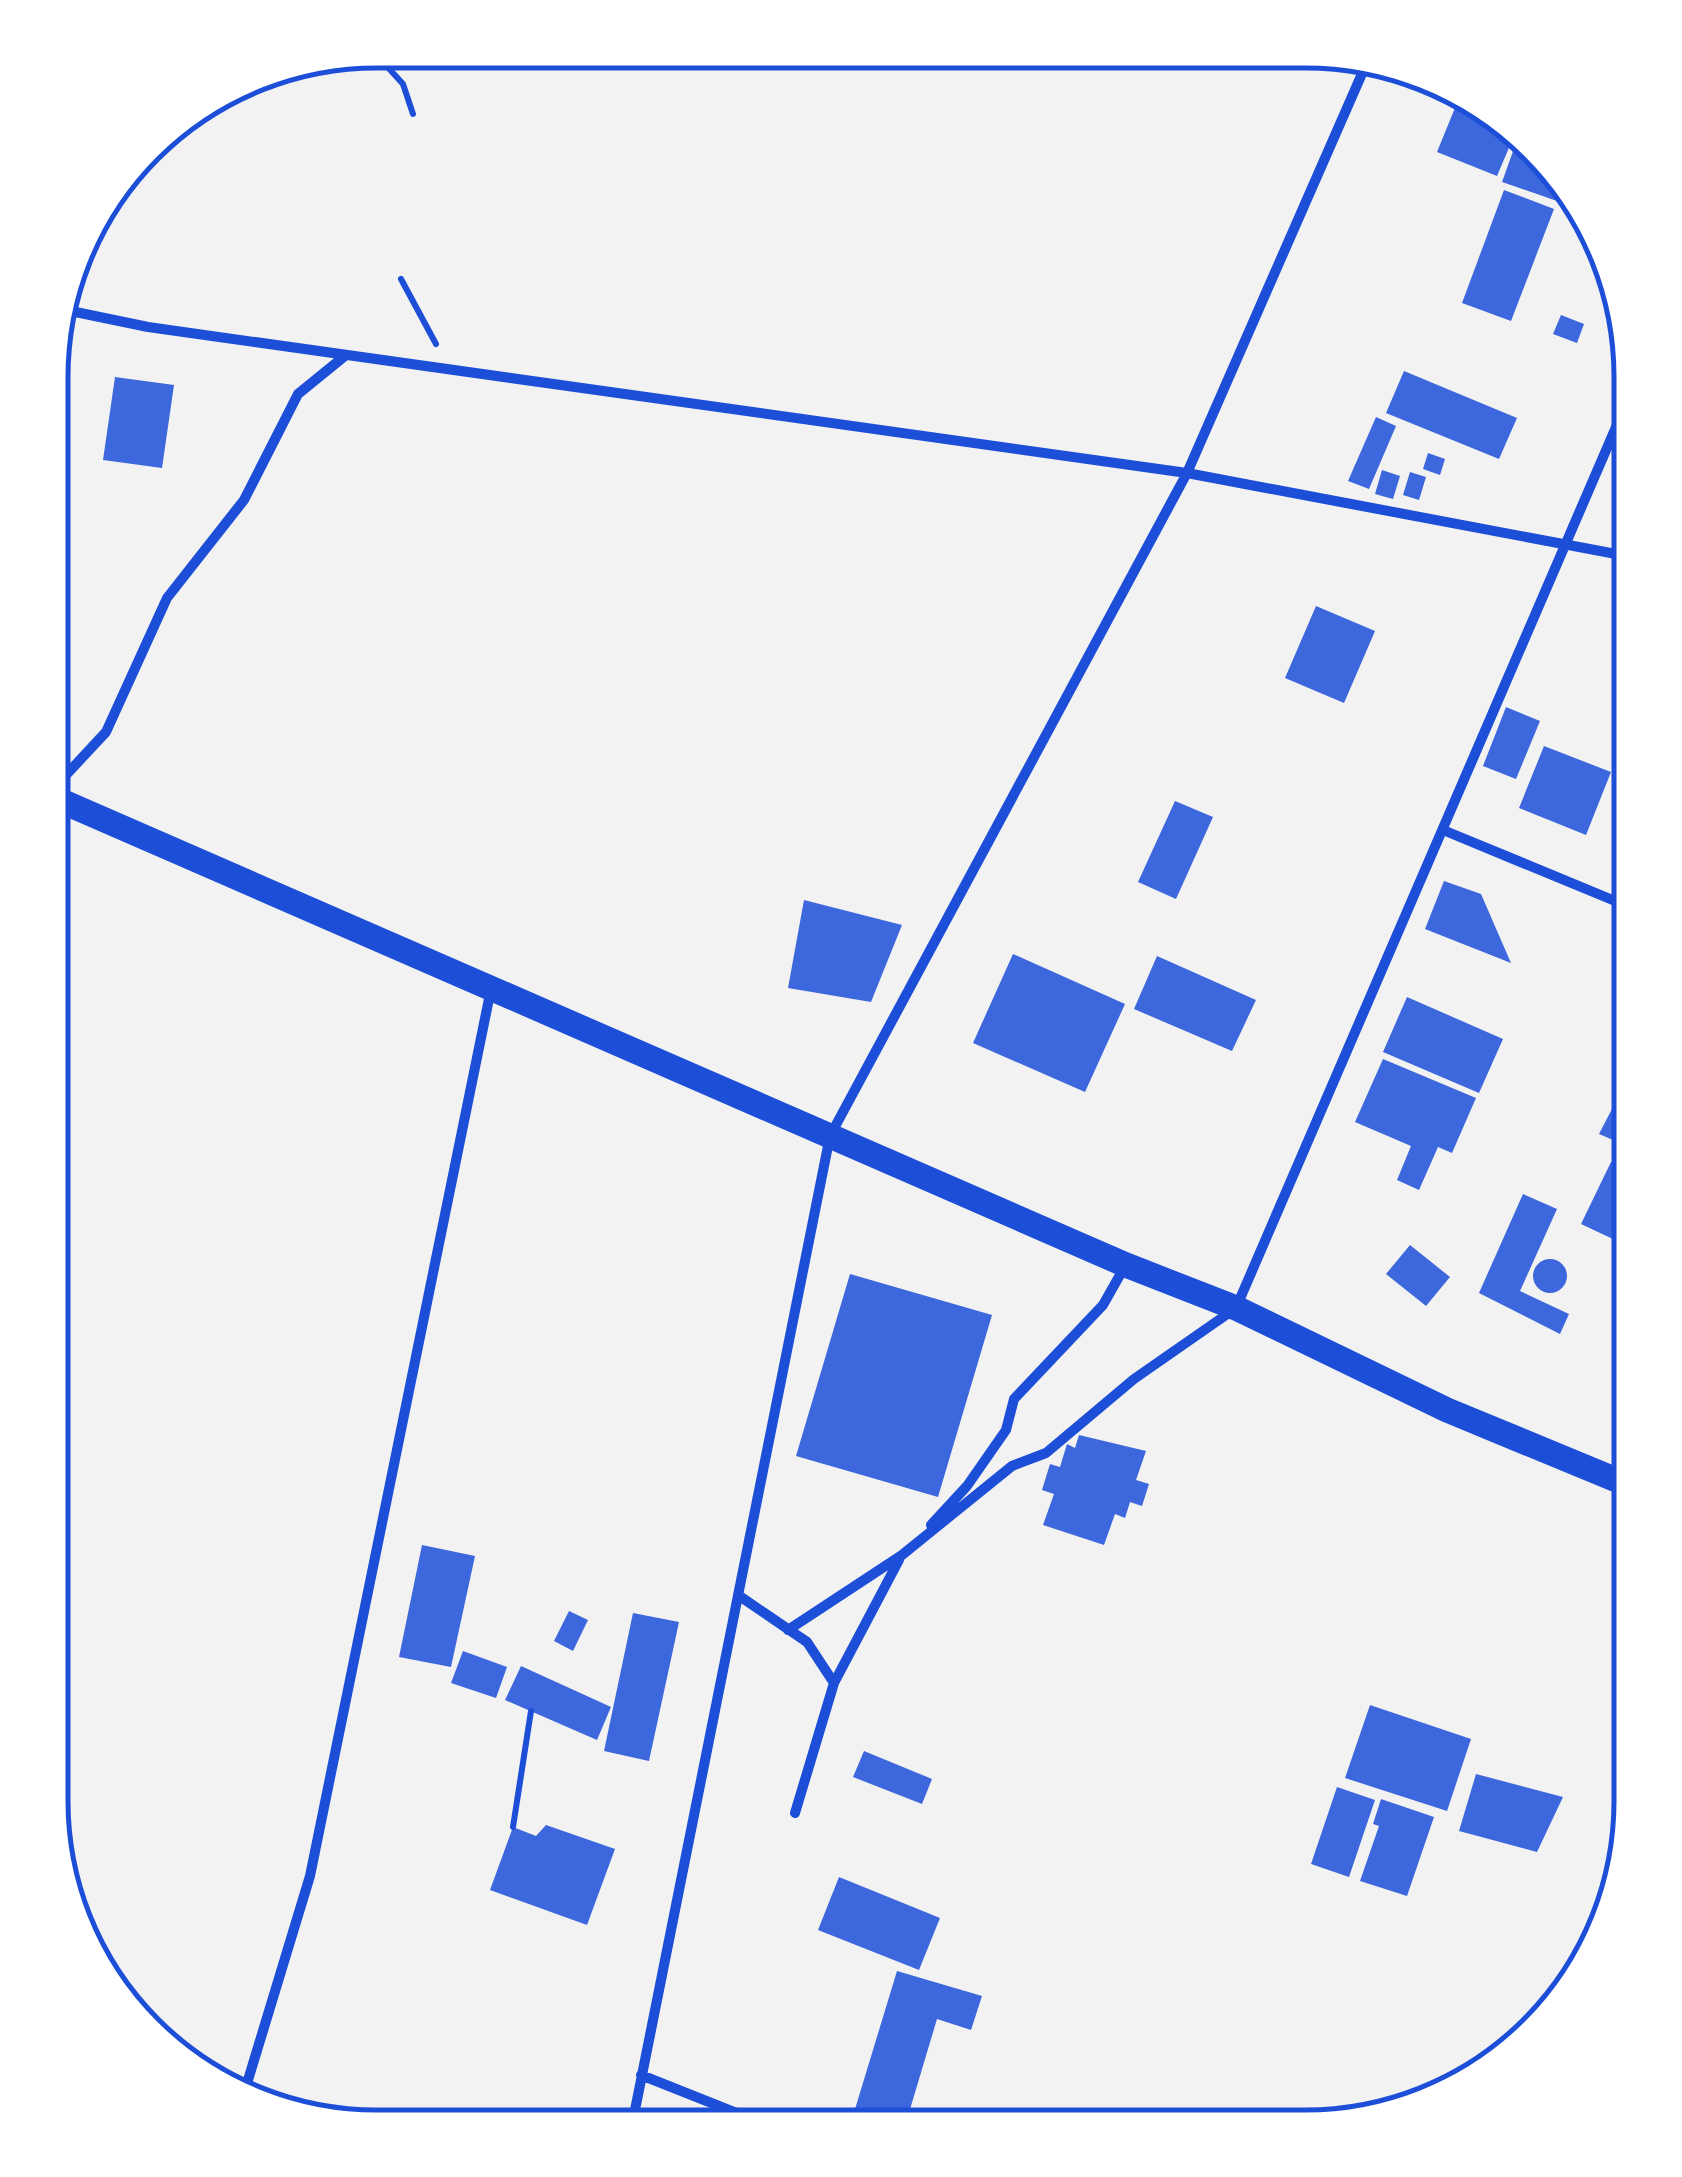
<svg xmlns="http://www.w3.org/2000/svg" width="1682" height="2177" font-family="Bitter,serif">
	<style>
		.building { fill: #3d67dc }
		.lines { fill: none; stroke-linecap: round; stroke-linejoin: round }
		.path { stroke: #1d4ed8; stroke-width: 6 }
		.minor { stroke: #1d4ed8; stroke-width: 10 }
		.primary { stroke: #1d4ed8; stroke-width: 25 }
		.rim { fill: none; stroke: #1d4ed8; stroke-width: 5 }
	</style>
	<rect width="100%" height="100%" fill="#f2f2f2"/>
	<!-- building -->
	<path class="building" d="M1459 98 1493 112 1514 136 1497 176 1437 152Z
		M1517 140 1561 190 1557 201 1502 182Z
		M1504 190 1554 209 1511 321 1462 303Z
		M1561 315 1584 324 1577 343 1553 334Z
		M1404 371 1517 418 1499 459 1386 413Z
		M115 377 174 385 162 468 103 460Z
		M1376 417 1396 426 1369 489 1348 481Z
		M1428 453 1445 459 1440 475 1423 469Z
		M1382 470 1400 476 1393 499 1375 494Z
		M1410 472 1426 477 1419 500 1403 495Z
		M1316 606 1375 631 1344 703 1285 678Z
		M1506 707 1540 721 1516 779 1483 766Z
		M1544 746 1611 772 1586 835 1519 808Z
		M1175 801 1213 817 1176 899 1138 882Z
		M1444 881 1481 894 1511 963 1425 929Z
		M804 900 902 925 871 1002 788 988Z
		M1013 954 1125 1004 1085 1092 973 1043Z
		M1157 956 1256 1000 1232 1051 1134 1009Z
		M1407 997 1503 1039 1479 1093 1383 1052Z
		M1383 1059 1476 1098 1452 1153 1438 1147 1419 1190 1397 1180 1411 1146 1355 1122Z
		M1628 1078 1632 1080V1148L1599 1134Z
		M1611 1162 1632 1172V1248L1581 1224Z
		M1523 1194 1557 1209 1520 1291 1569 1314 1560 1334 1479 1293Z
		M1410 1245 1450 1277 1426 1306 1386 1274Z
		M1533 1276a17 17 0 1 1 34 0a17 17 0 1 1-34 0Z
		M850 1274 992 1315 938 1497 796 1456Z
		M1079 1435 1146 1451 1136 1480 1149 1484 1142 1506 1130 1502 1125 1518 1115 1514 1104 1545 1043 1525 1054 1494 1042 1490 1050 1464 1060 1467 1067 1444 1075 1448Z
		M422 1545 475 1556 451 1667 399 1657Z
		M569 1611 588 1620 573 1651 554 1641Z
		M633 1613 679 1622 649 1761 604 1751Z
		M463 1651 507 1667 496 1698 451 1683Z
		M521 1666 611 1707 597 1740 505 1700Z
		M1370 1705 1471 1739 1447 1811 1345 1778Z
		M864 1751 932 1779 922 1804 853 1777Z
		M1476 1774 1563 1797 1537 1852 1459 1831Z
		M1337 1787 1375 1800 1349 1877 1311 1864Z
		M1381 1799 1434 1817 1407 1896 1360 1881 1379 1826 1373 1824Z
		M546 1825 615 1849 587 1925 490 1890 513 1827 536 1836Z
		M839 1877 940 1918 919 1970 818 1930Z
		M897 1971 982 1996 971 2030 937 2019 905 2126H874L852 2119Z"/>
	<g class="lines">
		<!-- path -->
		<path class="path" d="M373 51 403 84 413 114
			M401 279 436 344
			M513 1827 531 1711"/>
		<!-- minor -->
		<path class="minor" d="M61 309 148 327 1187 473 1632 557
			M52 790 106 732 167 598 244 500 298 394 346 355
			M1443 830 1632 908
			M931 1525 967 1486 1006 1430 1014 1399 1103 1305 1125 1266
			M738 1595 807 1642 834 1683
			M788 1630 902 1555 1012 1466 1046 1453 1134 1379 1236 1308 1632 390
			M795 1813 834 1683 899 1560
			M1626 1838 1631 1812
			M641 2075 767 2125
			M245 2090 310 1876 491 989
			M632 2125 830 1136 1187 473 1368 60"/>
		<!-- primary -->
		<path class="primary" d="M52 797 1126 1265 1236 1308 1447 1410 1631 1486"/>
	</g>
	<!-- crop -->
	<path d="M0 0H1682V2177H0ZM377 68H1305A309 309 0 0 1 1614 377V1801A309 309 0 0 1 1305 2110H377A309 309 0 0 1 68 1801V377A309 309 0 0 1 377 68Z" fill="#fff" fill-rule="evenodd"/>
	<path class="rim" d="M377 68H1305A309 309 0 0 1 1614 377V1801A309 309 0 0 1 1305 2110H377A309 309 0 0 1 68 1801V377A309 309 0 0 1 377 68Z"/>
</svg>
